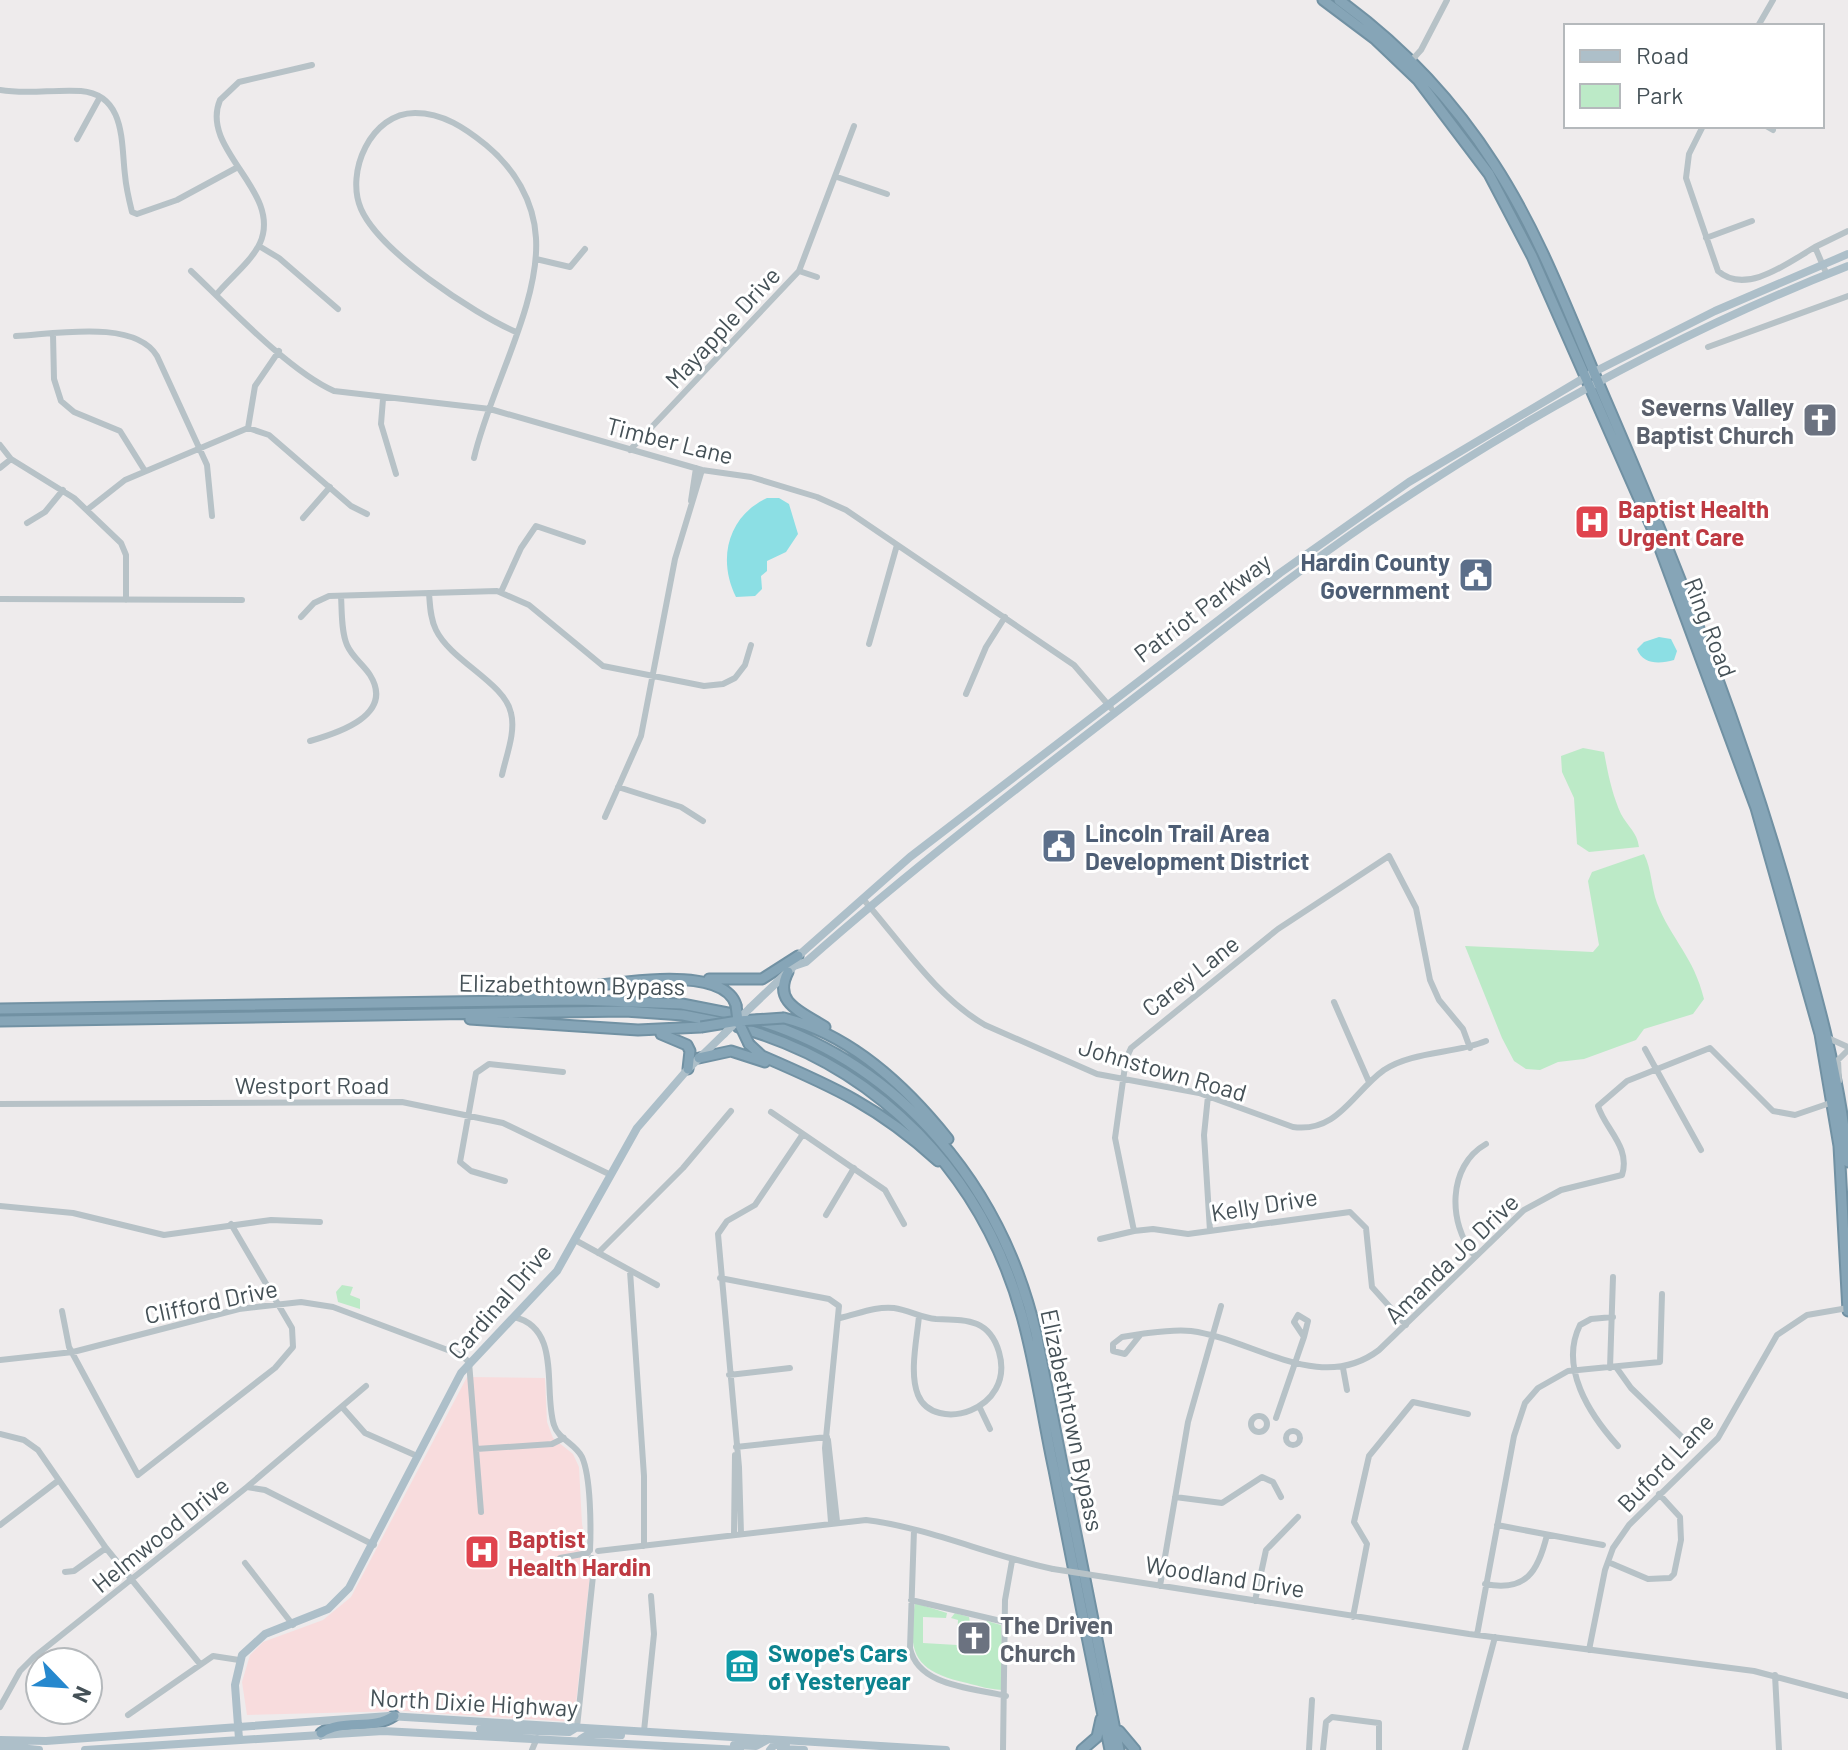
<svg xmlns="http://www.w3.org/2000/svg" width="1848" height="1750" font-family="Barlow,sans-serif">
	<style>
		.medical { fill: #f8dcdd }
		.green { fill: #bceac7 }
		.water { fill: #8cdfe4 }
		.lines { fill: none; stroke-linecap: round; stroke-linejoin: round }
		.highway-casing { stroke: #7191a3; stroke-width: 13 }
		.minor { stroke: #b7c2c7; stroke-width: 6 }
		.major { stroke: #adbfc9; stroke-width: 8 }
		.highway { stroke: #86a5b7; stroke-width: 9 }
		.highway-bridge-casing { stroke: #7191a3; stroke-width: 13; stroke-linecap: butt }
		.minor-bridge { stroke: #b7c2c7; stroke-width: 6 }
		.major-bridge { stroke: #adbfc9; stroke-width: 8 }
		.highway-bridge { stroke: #86a5b7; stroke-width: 9 }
		.labels { text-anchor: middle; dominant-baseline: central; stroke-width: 6; stroke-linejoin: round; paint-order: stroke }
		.street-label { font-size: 24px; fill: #455157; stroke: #fff }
		.worship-label { font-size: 24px; font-weight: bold; fill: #5b616d; stroke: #fff; text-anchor: end }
		.health-label { font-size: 24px; font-weight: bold; fill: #be3a42; stroke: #fff; text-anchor: start }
		.service-label { font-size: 24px; font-weight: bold; fill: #4e5e75; stroke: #fff; text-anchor: end }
		.culture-label { font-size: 24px; font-weight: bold; fill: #0d838f; stroke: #fff; text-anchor: start }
	</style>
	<rect width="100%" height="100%" fill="#eeebec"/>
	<!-- medical -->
	<path class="medical" d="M467 1377 545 1378 547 1422 553 1438 573 1454 579 1467 582 1524 591 1565 574 1722 402 1711 247 1715 242 1682 250 1655 263 1642 323 1620 351 1597Z"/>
	<!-- green -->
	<path class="green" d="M1583 748 1604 752C1608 774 1612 794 1621 814 1628 827 1637 832 1639 847L1589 852 1577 844 1574 798 1562 772 1561 756Z
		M1644 854C1652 870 1651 887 1657 903 1671 939 1694 957 1704 999L1693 1014 1644 1029 1636 1040 1584 1059 1558 1062 1540 1070 1526 1069 1514 1061 1502 1038 1465 946 1593 952 1599 945 1588 881 1592 872Z
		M342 1285 353 1287 350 1295 360 1299V1309L338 1302 336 1292Z
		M915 1603 947 1613 946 1618 923 1617V1643L957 1645 958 1620 951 1618 955 1613 969 1617 972 1635 968 1639 972 1647 982 1642 979 1637 983 1631 979 1629 987 1621 1001 1625 1004 1690C992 1690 978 1686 967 1683 915 1671 907 1655 915 1603Z"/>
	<!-- water -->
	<path class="water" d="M767 498H779L789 504 798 534 786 552 767 561V571L761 576 762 589 755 596 736 597C717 559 728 516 767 498Z
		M1659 637 1671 639 1677 651 1674 660C1660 664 1643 665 1637 649L1644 642Z"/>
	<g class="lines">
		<defs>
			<path id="highway" d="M1323 0 1375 39 1418 80 1489 174 1532 256 1655 535 1756 808 1820 1034 1839 1146 1848 1311
				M1339 0C1401 45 1453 100 1494 164 1543 239 1574 328 1610 410 1681 575 1746 742 1794 915 1817 997 1840 1077 1848 1162
				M788 972C772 1003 802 1012 825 1027
				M709 979H762L798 956
				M527 995C567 993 720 955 736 1005
				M0 1009 579 1000 682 1004 743 1016
				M784 1018C851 1035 905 1085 948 1139
				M470 1019 638 1030 701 1027
				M757 1020C903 1065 1002 1188 1036 1333L1119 1750
				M0 1021 625 1011 683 1015 724 1023
				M738 1027C879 1066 983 1175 1022 1316 1036 1366 1043 1419 1054 1470 1072 1563 1091 1657 1110 1750
				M661 1034 687 1045 690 1051 688 1069
				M749 1044 762 1056C834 1087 879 1107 938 1161
				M699 1058 731 1051 765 1062
				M1119 1731 1135 1750
				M321 1733C343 1718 372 1731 394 1716
				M1082 1750 1097 1737 1101 1719"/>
		</defs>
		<!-- highway casing -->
		<use href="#highway" class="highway-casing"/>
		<!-- minor -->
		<path class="minor" d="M1758 26 1773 0
			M1411 61 1421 50 1447 0
			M0 90C27 95 54 89 81 91 126 95 121 143 125 175 126 187 129 200 132 212L137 214 177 200 238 167
			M1703 126 1689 154 1686 178 1718 271C1746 296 1789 262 1815 247L1827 275
			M1766 126 1773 130
			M77 139 100 97
			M837 177 887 194
			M1706 238 1752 221
			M259 246 279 258 338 309
			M1815 247 1848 231
			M536 259 570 267 585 249
			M191 271C228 306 289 371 334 391L490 409 702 470 751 477 817 497 846 510 1074 665 1111 708
			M799 271 817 277
			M216 295C229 279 252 261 260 243 283 191 199 150 220 100L239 82 312 65
			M53 334 54 379 61 401 74 412 120 431 145 471
			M16 336C55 334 135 319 157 356L207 465 212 516
			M1708 347 1848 296
			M383 399 381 424 396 474
			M248 428 255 386 279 351
			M0 445 11 459 74 498 121 543 126 555V600
			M630 450 799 271 854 126
			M474 458C489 391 540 305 536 238 534 201 514 168 486 145 465 128 443 113 415 113 371 113 345 172 361 209 380 252 473 313 516 332
			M0 468 11 459
			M691 501 696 468
			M88 509 125 480 248 428 269 435 351 506 367 514
			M303 518 330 487
			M27 523 45 512 63 490
			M501 592 521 548 536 526 583 542
			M429 593C430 605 430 618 436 630 451 661 505 683 511 713 516 732 506 756 502 775
			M0 599 242 600
			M301 617 314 603 329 596 497 591 529 605 603 666 704 686 723 684 735 678 745 665 751 645
			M869 644 897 545
			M966 694 986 647 1005 617
			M310 741C338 733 395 715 370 675 363 664 352 657 347 645 341 631 342 611 341 596
			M618 787 681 807 703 821
			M605 817 641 736 675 559 702 470
			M863 899C901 942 935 996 985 1025L1097 1074 1199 1093 1293 1127C1338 1133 1353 1092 1384 1070 1413 1051 1454 1054 1486 1041
			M1334 1002 1369 1082
			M1828 1038 1848 1047
			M1645 1049 1701 1150
			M1839 1081 1838 1060 1848 1050
			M1208 1096 1204 1135 1210 1231
			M0 1104 402 1102 503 1123 611 1175
			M771 1112 885 1190 904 1224
			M505 1181 471 1171 460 1162 476 1073 489 1064 563 1072
			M0 1206 73 1213 164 1235 271 1220 320 1222
			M826 1215 854 1168
			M1134 1231 1115 1138 1126 1059 1131 1048 1278 929 1389 856 1416 908 1430 980 1439 1000 1463 1029 1470 1048
			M1100 1239 1134 1231 1153 1229 1188 1234 1350 1212 1366 1228 1372 1287 1406 1325
			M575 1240 657 1285
			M598 1253 683 1168 731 1111
			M1474 1255C1448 1224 1447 1166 1486 1144
			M630 1271 644 1476V1546
			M720 1278 829 1299 839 1306 825 1448 831 1522
			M62 1311 69 1347 138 1475 275 1368 293 1347 292 1328 231 1224
			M514 1317C562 1328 543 1391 554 1425 558 1439 576 1444 582 1457 591 1477 591 1528 590 1550
			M1613 1317 1591 1319 1580 1325C1559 1367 1589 1414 1618 1446
			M840 1318C858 1314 876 1306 894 1308 909 1310 921 1318 936 1319 965 1320 989 1318 999 1352 1016 1411 934 1434 918 1395 909 1373 917 1339 919 1316
			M1141 1334 1122 1337 1113 1344V1351L1125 1354 1141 1334C1157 1332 1174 1329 1191 1331 1253 1339 1320 1395 1379 1350L1524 1210 1561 1190 1622 1175C1631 1147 1605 1129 1598 1106L1627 1081 1710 1048 1773 1111 1795 1115 1833 1102
			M0 1360 73 1352 239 1309 301 1302 333 1307 461 1355 469 1362 481 1512
			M1616 1367 1631 1388 1688 1443
			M1343 1368 1347 1390
			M1610 1368 1613 1277
			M729 1375 790 1368
			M979 1406 990 1429
			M342 1407 365 1433 417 1456
			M1251 1424a8 8 0 1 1 16 0a8 8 0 1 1-16 0Z
			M1276 1418 1304 1337 1294 1322 1298 1315 1308 1321 1304 1337
			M1286 1438a7 7 0 1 1 14 0a7 7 0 1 1-14 0Z
			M0 1434 24 1440 38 1450 106 1548 200 1664
			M828 1440 837 1521
			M736 1447 827 1437
			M476 1449 552 1444 564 1438
			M247 1487 366 1386
			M1175 1497 1222 1503 1262 1477 1273 1482 1281 1497
			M0 1525 59 1480
			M1497 1525 1603 1545
			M914 1530 910 1648C918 1687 974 1688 1006 1696
			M734 1534 735 1455
			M741 1534 739 1467 718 1234 727 1221 755 1205 803 1134
			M598 1551 866 1520C930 1528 990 1556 1053 1569
			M560 1558 588 1553
			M1608 1562 1648 1579 1670 1578 1674 1574 1681 1540 1680 1517 1659 1494
			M245 1563 293 1625
			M65 1572 74 1571 106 1548
			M1105 1577 1469 1634 1754 1671 1848 1696
			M1485 1584C1526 1592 1538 1572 1547 1535
			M1160 1586 1188 1422 1221 1306
			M911 1600 1005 1622
			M1255 1601 1266 1550 1298 1517
			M1353 1617 1367 1544 1354 1522 1369 1456 1413 1402 1468 1414
			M1477 1635 1514 1436 1525 1403 1538 1388 1568 1371 1660 1362 1662 1294
			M1589 1650 1605 1570 1613 1548 1629 1525 1718 1438 1777 1335 1807 1315 1848 1308
			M1775 1675 1779 1750
			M0 1707 20 1671 34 1657 247 1487 265 1490 374 1545
			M128 1715 213 1656 239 1660
			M577 1727 593 1576 592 1558
			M644 1731 654 1634 651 1596
			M532 1750 537 1738
			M1003 1750 1005 1600 1012 1561
			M1309 1750 1312 1700
			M1323 1750 1326 1722 1332 1717 1379 1723V1750
			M1465 1750 1495 1637"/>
		<!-- major -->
		<path class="major" d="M794 966 806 962C917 864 1034 775 1151 685 1223 630 1294 573 1369 522 1519 420 1679 332 1848 266
			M750 1008 794 966 798 956 910 857 1280 573 1409 482 1594 372 1715 311 1848 254
			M480 1729 569 1732 577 1727
			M239 1739 235 1685 242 1655 265 1634 328 1609 349 1588 461 1373 557 1271 637 1128 688 1069 724 1034
			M581 1739 589 1734 621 1735
			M0 1740 46 1741 389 1716 946 1750
			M734 1745 756 1746 767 1740
			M0 1746 39 1750
			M781 1749 804 1750
			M85 1750 383 1731 740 1750
			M770 1750 774 1745 786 1744"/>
		<!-- highway -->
		<use href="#highway" class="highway"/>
		<defs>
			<path id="highway-bridge" d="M701 1027 738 1021 736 1005
				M749 1044 738 1021 784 1018"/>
		</defs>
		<!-- highway-bridge casing -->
		<use href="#highway-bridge" class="highway-bridge-casing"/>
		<!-- minor-bridge -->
		<path class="minor-bridge" d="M1053 1569 1105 1577"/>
		<!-- major-bridge -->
		<path class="major-bridge" d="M724 1034 750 1008"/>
		<!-- highway-bridge -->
		<use href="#highway-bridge" class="highway-bridge"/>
	</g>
	<!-- icons -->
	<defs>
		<symbol id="church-square" viewBox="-11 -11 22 22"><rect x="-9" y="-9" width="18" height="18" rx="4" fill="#6b7280" stroke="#fff"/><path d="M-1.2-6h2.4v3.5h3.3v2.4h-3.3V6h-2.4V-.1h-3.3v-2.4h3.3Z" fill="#fff"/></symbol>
		<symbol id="hospital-square" viewBox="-11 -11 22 22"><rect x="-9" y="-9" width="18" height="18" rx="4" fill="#e0444e" stroke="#fff"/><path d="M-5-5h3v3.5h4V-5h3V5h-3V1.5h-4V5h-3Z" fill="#fff"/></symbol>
		<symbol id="civic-square" viewBox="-11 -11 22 22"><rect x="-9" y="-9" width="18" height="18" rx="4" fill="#5c6f8a" stroke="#fff"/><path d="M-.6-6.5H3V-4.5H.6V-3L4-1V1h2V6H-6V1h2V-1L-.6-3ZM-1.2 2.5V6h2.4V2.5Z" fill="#fff"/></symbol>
		<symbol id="museum-square" viewBox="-11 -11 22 22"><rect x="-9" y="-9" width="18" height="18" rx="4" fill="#0f9aa8" stroke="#fff"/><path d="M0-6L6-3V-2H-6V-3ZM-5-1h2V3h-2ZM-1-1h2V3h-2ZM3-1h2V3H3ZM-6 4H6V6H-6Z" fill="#fff"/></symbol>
	</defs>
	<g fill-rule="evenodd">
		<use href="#church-square" x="1800" y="400" width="40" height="40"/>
		<use href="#hospital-square" x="1572" y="502" width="40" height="40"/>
		<use href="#civic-square" x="1456" y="555" width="40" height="40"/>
		<use href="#civic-square" x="1039" y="826" width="40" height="40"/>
		<use href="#hospital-square" x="462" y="1532" width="40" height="40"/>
		<use href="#church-square" x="954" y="1618" width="40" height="40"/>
		<use href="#museum-square" x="722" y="1646" width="40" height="40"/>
	</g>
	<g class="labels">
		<!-- street labels -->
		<g class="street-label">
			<text transform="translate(722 327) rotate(-47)">Mayapple Drive</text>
			<text transform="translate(670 440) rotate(14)">Timber Lane</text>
			<text transform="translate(1202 607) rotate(-37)">Patriot Parkway</text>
			<text transform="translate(1711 627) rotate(69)">Ring Road</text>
			<text transform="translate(1190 975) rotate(-38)">Carey Lane</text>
			<text transform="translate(572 984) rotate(1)">Elizabethtown Bypass</text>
			<text transform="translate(1163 1069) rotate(16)">Johnstown Road</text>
			<text x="312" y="1084">Westport Road</text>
			<text transform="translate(1264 1204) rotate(-9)">Kelly Drive</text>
			<text transform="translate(1451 1258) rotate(-44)">Amanda Jo Drive</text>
			<text transform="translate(211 1301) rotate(-12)">Clifford Drive</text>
			<text transform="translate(499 1301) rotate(-49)">Cardinal Drive</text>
			<text transform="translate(1073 1420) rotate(78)">Elizabethtown Bypass</text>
			<text transform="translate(1665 1462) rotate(-46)">Buford Lane</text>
			<text transform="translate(160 1534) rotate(-39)">Helmwood Drive</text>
			<text transform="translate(1225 1576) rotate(9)">Woodland Drive</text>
			<text transform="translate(474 1702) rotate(3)">North Dixie Highway</text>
		</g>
		<!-- worship labels -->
		<g class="worship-label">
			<text x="1794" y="406">Severns Valley<tspan x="1794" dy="28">Baptist Church</tspan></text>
			<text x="1000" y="1624" text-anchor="start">The Driven<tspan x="1000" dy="28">Church</tspan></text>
		</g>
		<!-- health labels -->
		<g class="health-label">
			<text x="1618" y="508">Baptist Health<tspan x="1618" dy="28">Urgent Care</tspan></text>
			<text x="508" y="1538">Baptist<tspan x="508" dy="28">Health Hardin</tspan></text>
		</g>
		<!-- service labels -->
		<g class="service-label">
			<text x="1450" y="561">Hardin County<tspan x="1450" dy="28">Government</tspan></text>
			<text x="1085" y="832" text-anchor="start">Lincoln Trail Area<tspan x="1085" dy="28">Development District</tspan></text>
		</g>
		<!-- culture labels -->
		<g class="culture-label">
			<text x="768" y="1652">Swope's Cars<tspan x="768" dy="28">of Yesteryear</tspan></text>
		</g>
	</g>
	<!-- legend -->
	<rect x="1564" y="24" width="260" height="104" fill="#ffffff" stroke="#b5b9bc" stroke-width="2"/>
	<rect x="1580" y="50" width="40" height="12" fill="#adbfc9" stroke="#b5b9bc" stroke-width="2"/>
	<text x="1636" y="64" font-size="24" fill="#455157">Road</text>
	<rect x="1580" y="84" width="40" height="24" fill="#bceac7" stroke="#b5b9bc" stroke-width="2"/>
	<text x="1636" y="104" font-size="24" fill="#455157">Park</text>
	<!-- north arrow -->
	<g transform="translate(64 1686) rotate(115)"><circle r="38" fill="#ffffff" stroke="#b5b9bc" stroke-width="2"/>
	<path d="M0-6L14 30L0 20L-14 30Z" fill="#2688ce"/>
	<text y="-12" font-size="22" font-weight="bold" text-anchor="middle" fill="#455157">N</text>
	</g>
</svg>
